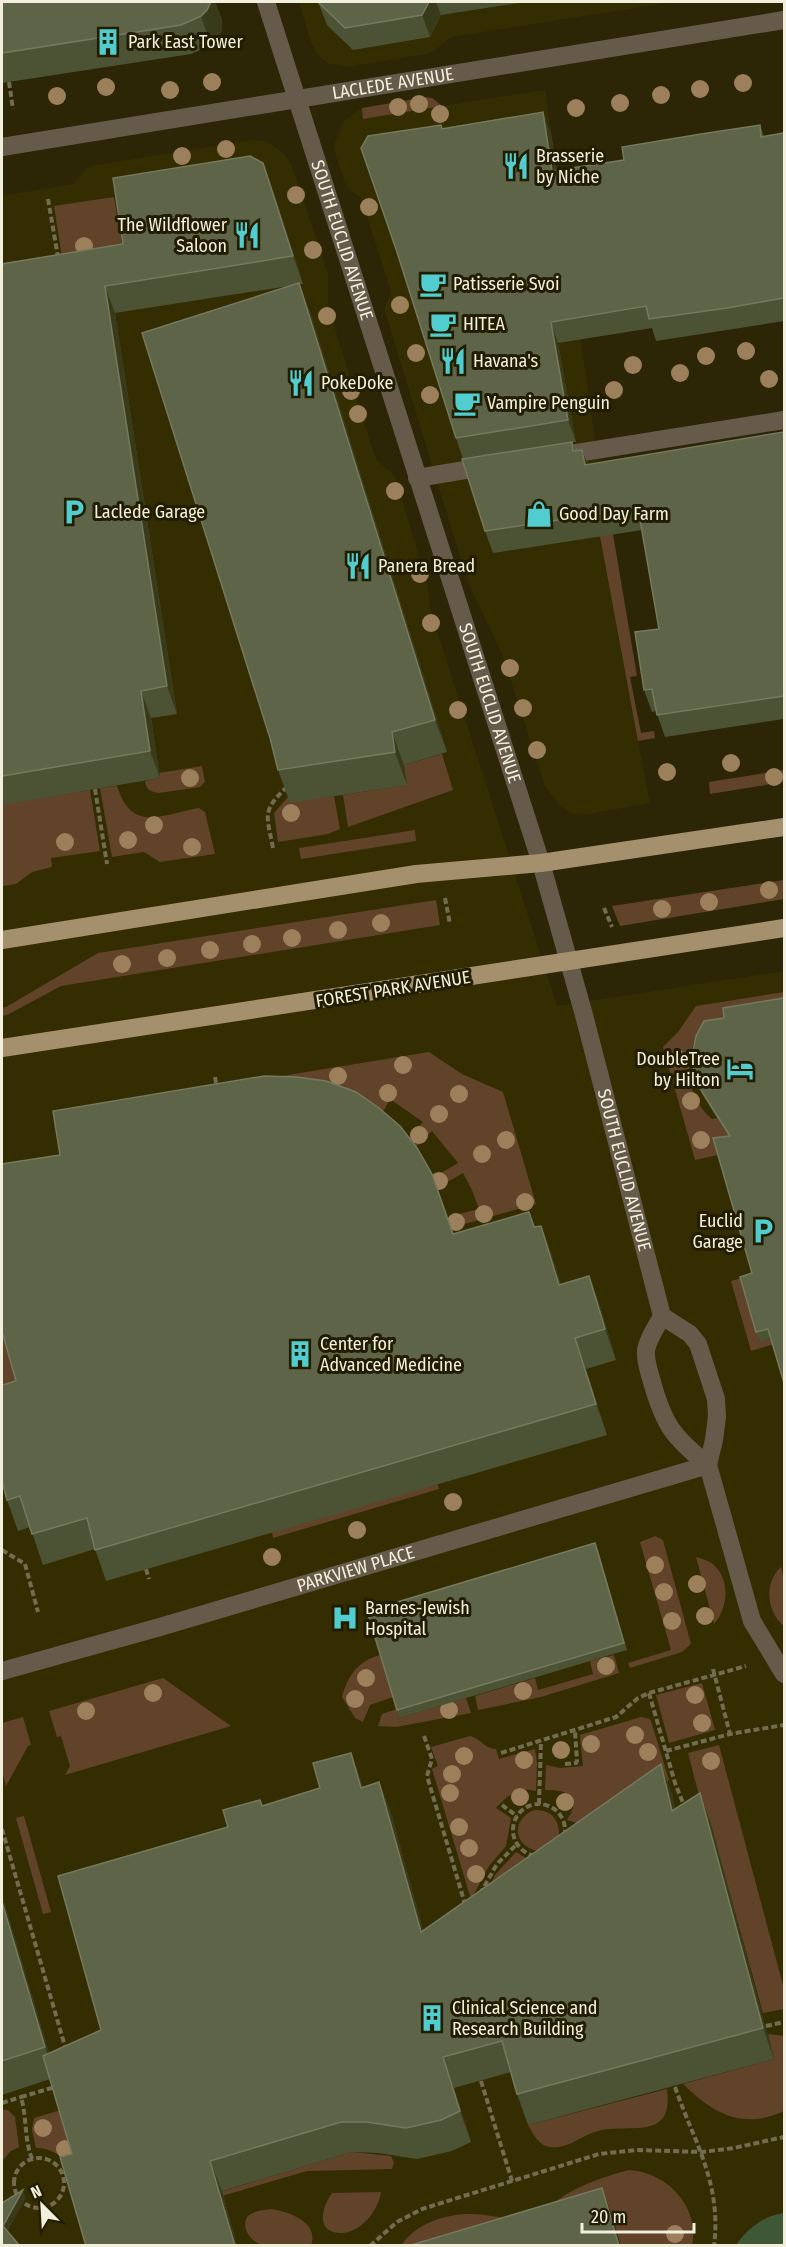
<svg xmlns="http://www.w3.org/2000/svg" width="786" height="2247" font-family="'Fira Sans Condensed',sans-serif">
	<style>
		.built { fill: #342d02 }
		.green { fill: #61432a }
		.water { fill: #3e5836 }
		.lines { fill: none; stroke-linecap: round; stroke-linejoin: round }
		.path { stroke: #726d52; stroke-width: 4; stroke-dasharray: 6 3; stroke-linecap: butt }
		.lane { stroke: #665b4b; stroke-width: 18 }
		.street { stroke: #665b4b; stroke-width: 18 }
		.primary { stroke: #a5906e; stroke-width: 18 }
		.tree { fill: #9c7f5b }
		.wall { fill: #4c5335 }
		.shaded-wall { fill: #383a1a }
		.building { fill: #5e6447; stroke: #75795e; stroke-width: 1.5 }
		.labels { text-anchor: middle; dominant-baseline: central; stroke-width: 6; stroke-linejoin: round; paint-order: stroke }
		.poi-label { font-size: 18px; fill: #f2efdd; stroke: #221c00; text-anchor: start }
		.street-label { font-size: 18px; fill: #f2efdd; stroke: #221c00 }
	</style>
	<rect width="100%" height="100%" fill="#2c2606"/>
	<!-- built -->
	<path class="built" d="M299 2H673L451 37 434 51 426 54 346 67 327 63 319 56 312 45Z
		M545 90 638 741 650 803 583 815 574 814 560 806 545 786 503 656 468 583 384 308 391 292 390 288 361 198 348 188 344 180 335 152V142L344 121 362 108 427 97 432 98 442 106Z
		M252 140 264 141 277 148 286 156 292 166 328 274V306L374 454 377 461 391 472 395 477 427 583 430 609 557 1006 784 971V2245L2 2246V196L73 184 84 171 91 166Z"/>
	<!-- green -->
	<path class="green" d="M427 97 432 98 442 106 363 119 362 108Z
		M114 197 132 302 63 263 54 206Z
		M602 469 637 676 630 677 641 733 654 731 655 738 638 741 600 536Z
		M442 754 453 790 348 827 343 795 406 785 404 765Z
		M202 766 205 782 200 787 159 793C150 792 146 789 145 781L160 778 159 773Z
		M784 770V782L710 794 709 782Z
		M117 786C132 833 160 815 199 808L205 812 215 854 160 862 144 852 112 857 100 788Z
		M90 790 100 851 51 858 52 867 32 872 16 884 2 886V804Z
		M289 796 292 802 334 796 340 829 328 834 278 842 274 813Z
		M415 830 416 841 301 859 299 848Z
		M784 880V899L620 926 612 906Z
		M436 900 440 925 61 986 9 1014 2 1016V1008L6 1007 98 953Z
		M784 992V1008L707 1021C683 1048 682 1094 712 1119L741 1114 718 1155 695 1160 663 1047 678 1032 696 1006Z
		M429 1052 462 1074 503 1092 536 1204 454 1227 451 1216 479 1209 472 1190 463 1173 437 1188 431 1179 458 1163 432 1131 411 1152 403 1145 423 1122 390 1099 374 1128 238 1083Z
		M753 1275 759 1341 772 1338 774 1344 751 1351 731 1281Z
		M2 1341H6L27 1412 2 1419 3 1383Z
		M437 1483 439 1489 273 1538 272 1532Z
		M655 1536 663 1540 691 1644 682 1652 630 1668 628 1663 671 1650 640 1542Z
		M696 1557C700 1558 706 1560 710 1562 731 1576 729 1607 714 1624Z
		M781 1567 784 1581V1626C766 1612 764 1582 781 1567Z
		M380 1655 393 1697 370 1705 363 1722 355 1718 342 1697C348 1675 358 1661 380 1655Z
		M614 1655 619 1673 541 1697 478 1710 475 1696 535 1678 538 1690 593 1674 590 1661Z
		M163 1678 231 1726 65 1775 70 1766 61 1736 57 1737 49 1711Z
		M702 1683 715 1730 669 1743 656 1695Z
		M466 1698 471 1713 396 1727 378 1726 382 1714 397 1709 399 1718Z
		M23 1717 31 1745 28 1746 6 1786 2 1771V1723Z
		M641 1717 650 1719 652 1724 669 1780 648 1795 490 1887 495 1875 516 1852 526 1858 535 1860 583 1825 567 1820C582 1797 568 1789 545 1790L546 1765 560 1768 583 1766 580 1735Z
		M470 1736C480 1738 485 1749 496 1749L499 1759 535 1749 537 1764 536 1791C517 1786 507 1796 496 1808L511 1818 506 1846 489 1866 473 1896H470L432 1769 438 1766 431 1747Z
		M719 1745 784 1989V2009L763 2013 711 1825 707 1826 688 1753Z
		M534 1810C550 1809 560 1819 559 1836L537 1851C513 1845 511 1820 534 1810Z
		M24 1816 51 1912 43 1914 16 1818Z
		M768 2034 784 2036V2111C742 2130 714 2114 683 2084L774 2059Z
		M667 2089C674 2142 630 2123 598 2131 582 2135 567 2150 550 2147 538 2145 534 2135 528 2125Z
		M84 2103 78 2165C63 2160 53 2147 36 2148L32 2130 34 2118Z
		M2 2110H8L15 2117 19 2147 11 2151 2 2161Z
		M352 2152 391 2156 394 2163 392 2169 307 2171 205 2201 203 2197Z
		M629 2170C667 2172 700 2207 692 2245L401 2246C418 2220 455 2211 484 2215 496 2216 513 2221 525 2218 540 2214 552 2204 565 2195 585 2183 606 2176 629 2170Z
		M381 2192C379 2210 360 2234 340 2233 314 2232 323 2205 332 2193Z
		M271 2209C287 2211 320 2222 311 2245 301 2247 267 2247 259 2244 250 2240 240 2226 248 2216 253 2211 264 2210 271 2209Z"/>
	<!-- water -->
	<path class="water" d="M784 2213V2245H736C748 2228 763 2216 784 2213Z"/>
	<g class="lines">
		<!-- path -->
		<path class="path" d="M9 82 13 109
			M48 199 58 257
			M95 789 107 864
			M273 848C267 816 261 811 287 787
			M445 898 450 924
			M604 908 612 927
			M215 1077 217 1088
			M2 1550 25 1564 38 1612
			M146 1569 149 1579
			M713 1669 730 1734
			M649 1693 675 1783 685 1808
			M424 1736 432 1759 427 1776 465 1904
			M666 1751 730 1734 784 1725
			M501 1753 616 1717 638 1698 649 1693 746 1666
			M565 1764 576 1763 577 1761 575 1731
			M539 1804 541 1741
			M513 1830a26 26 0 1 1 52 0a26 26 0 1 1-52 0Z
			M502 1805 517 1816
			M2 1829 66 2050
			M480 1894 497 1864 517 1844
			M766 2026 784 2022
			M481 2081 512 2181
			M675 2087C694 2142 722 2183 714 2246
			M2 2103 21 2097
			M14 2183a25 25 0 1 1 50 0a25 25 0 1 1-50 0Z
			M32 2159C24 2138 27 2118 21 2097L55 2087
			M370 2246 397 2222 422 2209 599 2154 637 2150 702 2152 734 2148 784 2137"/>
		<!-- lane -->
		<path class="lane" d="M558 456 784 420
			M417 478 489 466
			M708 1465 752 1621"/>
		<!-- street -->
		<g class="street">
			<path id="s1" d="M266 2 541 863 584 1015 662 1316C657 1326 648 1338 646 1350 645 1361 649 1371 652 1382 664 1425 673 1437 708 1465"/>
			<path id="s2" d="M2 147 784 20"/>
			<path d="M662 1316 690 1334 698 1344 716 1399 717 1417 714 1440 708 1465"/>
			<path d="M752 1621 784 1674"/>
			<path id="s3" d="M2 1671 160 1627 708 1465"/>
		</g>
		<!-- primary -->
		<path class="primary" d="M2 940 416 874 541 863 784 827
			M2 1048 784 928"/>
	</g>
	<!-- trees -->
	<g class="tree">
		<circle cx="212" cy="82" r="9"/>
		<circle cx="743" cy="83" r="9"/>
		<circle cx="106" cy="87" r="9"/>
		<circle cx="700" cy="89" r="9"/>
		<circle cx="170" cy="90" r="9"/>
		<circle cx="661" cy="95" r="9"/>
		<circle cx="57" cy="96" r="9"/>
		<circle cx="620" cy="103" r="9"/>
		<circle cx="419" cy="104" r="9"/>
		<circle cx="398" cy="107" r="9"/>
		<circle cx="576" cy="108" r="9"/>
		<circle cx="440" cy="114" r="9"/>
		<circle cx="226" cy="149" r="9"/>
		<circle cx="182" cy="156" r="9"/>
		<circle cx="296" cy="195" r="9"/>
		<circle cx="369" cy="207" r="9"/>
		<circle cx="84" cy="246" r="9"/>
		<circle cx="313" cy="250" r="9"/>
		<circle cx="400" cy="305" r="9"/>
		<circle cx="327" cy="316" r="9"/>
		<circle cx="746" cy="351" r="9"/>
		<circle cx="416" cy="353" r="9"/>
		<circle cx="706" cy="356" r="9"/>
		<circle cx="633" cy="365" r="9"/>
		<circle cx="680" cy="373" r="9"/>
		<circle cx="769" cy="379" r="9"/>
		<circle cx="614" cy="390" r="9"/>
		<circle cx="351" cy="391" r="9"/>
		<circle cx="430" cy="395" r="9"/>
		<circle cx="358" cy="414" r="9"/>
		<circle cx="395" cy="491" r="9"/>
		<circle cx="420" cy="574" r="9"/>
		<circle cx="431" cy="623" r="9"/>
		<circle cx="510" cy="668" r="9"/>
		<circle cx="523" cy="708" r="9"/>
		<circle cx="458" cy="710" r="9"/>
		<circle cx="537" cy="750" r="9"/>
		<circle cx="731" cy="763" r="9"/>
		<circle cx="667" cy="772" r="9"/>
		<circle cx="774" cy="777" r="9"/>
		<circle cx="190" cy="778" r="9"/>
		<circle cx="291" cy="813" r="9"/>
		<circle cx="154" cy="825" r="9"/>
		<circle cx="128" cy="840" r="9"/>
		<circle cx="65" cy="842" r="9"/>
		<circle cx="192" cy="847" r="9"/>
		<circle cx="769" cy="890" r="9"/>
		<circle cx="709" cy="902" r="9"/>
		<circle cx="662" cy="909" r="9"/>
		<circle cx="381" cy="923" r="9"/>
		<circle cx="338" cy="930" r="9"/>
		<circle cx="292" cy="938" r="9"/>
		<circle cx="252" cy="944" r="9"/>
		<circle cx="210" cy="950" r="9"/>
		<circle cx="167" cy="958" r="9"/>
		<circle cx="122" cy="964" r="9"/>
		<circle cx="678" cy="1059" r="9"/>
		<circle cx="403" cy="1065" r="9"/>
		<circle cx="338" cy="1076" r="9"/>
		<circle cx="388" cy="1093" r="9"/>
		<circle cx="459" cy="1094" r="9"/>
		<circle cx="691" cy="1101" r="9"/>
		<circle cx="439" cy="1114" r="9"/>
		<circle cx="419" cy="1135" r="9"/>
		<circle cx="506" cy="1140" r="9"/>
		<circle cx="701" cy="1140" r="9"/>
		<circle cx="482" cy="1154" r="9"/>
		<circle cx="439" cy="1181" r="9"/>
		<circle cx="525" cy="1202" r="9"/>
		<circle cx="484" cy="1214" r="9"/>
		<circle cx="456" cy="1222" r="9"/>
		<circle cx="453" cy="1502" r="9"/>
		<circle cx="357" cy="1530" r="9"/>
		<circle cx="272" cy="1557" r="9"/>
		<circle cx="655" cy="1565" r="9"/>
		<circle cx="697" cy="1584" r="9"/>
		<circle cx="664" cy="1592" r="9"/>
		<circle cx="705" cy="1616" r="9"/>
		<circle cx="672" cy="1621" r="9"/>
		<circle cx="606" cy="1666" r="9"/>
		<circle cx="366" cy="1678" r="9"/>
		<circle cx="523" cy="1691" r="9"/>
		<circle cx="153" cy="1693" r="9"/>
		<circle cx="695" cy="1695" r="9"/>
		<circle cx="355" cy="1699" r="9"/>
		<circle cx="449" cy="1710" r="9"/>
		<circle cx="86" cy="1711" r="9"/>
		<circle cx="702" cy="1723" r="9"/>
		<circle cx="635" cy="1735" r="9"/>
		<circle cx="591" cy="1744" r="9"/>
		<circle cx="561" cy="1750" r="9"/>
		<circle cx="648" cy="1752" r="9"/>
		<circle cx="464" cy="1756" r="9"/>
		<circle cx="524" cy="1760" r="9"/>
		<circle cx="711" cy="1761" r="9"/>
		<circle cx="452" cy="1774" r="9"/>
		<circle cx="450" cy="1793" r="9"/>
		<circle cx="520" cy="1797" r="9"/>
		<circle cx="565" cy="1802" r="9"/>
		<circle cx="459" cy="1827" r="9"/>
		<circle cx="469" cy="1848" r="9"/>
		<circle cx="476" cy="1874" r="9"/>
		<circle cx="43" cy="2128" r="9"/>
		<circle cx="65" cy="2149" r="9"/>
		<circle cx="675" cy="2234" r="9"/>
	</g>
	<!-- wall -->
	<path class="wall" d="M2 2H215L222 20V30L218 39 211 45 191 54 2 83Z
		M318 2H525L441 15 430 37 353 50 327 25Z
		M543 112 551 134 557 171 624 160 760 125 764 137 784 133V321L656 341 652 328 558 343 576 442H572L575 451 582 450 588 465 784 435V719L665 737 656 711 652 712 644 690 659 629 642 530 493 553 485 531 463 459 456 438 443 128Z
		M273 190 303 284H299L311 315 447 752 404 765 407 785 290 803 278 770 289 286 115 313 177 714 151 718 160 778 2 805V264L123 244Z
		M724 1018 771 1338 760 1342 756 1332 752 1273 728 1136 702 1094 693 1067Z
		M2 1164 453 1234 529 1212 535 1227 541 1226 552 1256 561 1285 589 1276 600 1306 616 1360 586 1369 607 1435 106 1581 95 1549 43 1565 30 1527 18 1531 7 1500 16 1381 4 1341H2Z
		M598 1550 627 1650 399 1718 397 1710Z
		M661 1764 672 1795 675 1809 711 1824 774 2059 528 2125 517 2094 511 2072 454 2088 471 2142 452 2151 417 2159 378 2153 352 2152 222 2191 237 2246H86L72 2154 50 2079 2 2095V1895L49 2053 101 2030 228 1827 260 1800 263 1806 363 1787 379 1782 391 1813 423 1930Z"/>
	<!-- shaded-wall -->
	<path class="shaded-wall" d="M211 2H215L222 20V30L218 39 211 45 201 16Z
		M429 2H436L441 15 430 37 422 15Z
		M543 112 551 134 560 193 552 171Z
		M263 163 273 190 303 284 293 256Z
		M299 283 311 315 447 752 435 720Z
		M105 286 115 313 177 714 167 686Z
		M551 322 558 343 576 442 568 420Z
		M582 450 590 471 585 465Z
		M141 691 151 718 160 778 150 751Z
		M392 732 404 765 407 785 395 752Z
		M541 1226 552 1256 570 1315 559 1285Z
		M589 1276 600 1306 616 1360 605 1329Z
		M575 1338 586 1369 607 1435 596 1404Z
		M351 1753 362 1783 372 1819 361 1788Z
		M661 1764 672 1795 683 1841 672 1811Z
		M379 1782 391 1813 432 1963 421 1932Z
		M700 1793 711 1824 774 2059 763 2028Z
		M2 1895 56 2077 45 2047 2 1902Z
		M443 2057 454 2088 471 2142 460 2111Z
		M210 2161 222 2191 237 2246H235Z
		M602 2188 614 2220 621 2246H619Z
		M23 2190 26 2198 6 2234 3 2226Z"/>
	<!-- building -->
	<path class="building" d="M2 2H211L207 10 201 16 181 25 2 53Z
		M318 2H429L422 15 345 28 319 3Z
		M543 112 552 171 624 160 622 147 701 134 760 125 761 137 784 133V298L727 308 649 319 646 306 551 322 568 420 456 438 396 249 361 148 368 136 441 125 442 129Z
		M250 156 263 163 293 256 105 286 167 686 141 691 150 751 2 776V264L123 244 113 178Z
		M299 283 435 720 392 732 395 752 278 770 270 738 142 333Z
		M783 432 784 438V696L657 715 652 689 644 690 635 632 659 629 638 508 485 531 462 459 572 442 573 451 582 450 585 465Z
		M784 998V1383L768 1329 756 1332 740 1277 752 1273 713 1138 730 1136 698 1085 693 1067V1051L696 1036 704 1021 724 1018 723 1008Z
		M264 1076 297 1077 326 1081 356 1092 379 1108 400 1126 417 1148 432 1174 453 1234 529 1212 534 1227 541 1226 559 1285 589 1276 605 1329 575 1338 596 1404 95 1550 87 1518 32 1534 20 1496 7 1500 2 1481V1385L16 1381 2 1331V1164L60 1155 53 1111Z
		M595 1543 624 1643 397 1710 367 1611Z
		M351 1753 361 1788 379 1782 421 1932 661 1764 672 1811 700 1793 763 2028 517 2094 502 2041 443 2057 460 2111 441 2120 406 2128 367 2122H341L210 2161 235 2246H86L60 2157 72 2154 43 2056 101 2030 58 1876 228 1827 223 1810 260 1800 262 1806 320 1788 313 1763Z
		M2 1902 45 2047 2 2061Z
		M602 2188 619 2246H408Z
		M23 2190 3 2226 20 2246H2V2203Z"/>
	<!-- icons -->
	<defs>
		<symbol id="building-bare" viewBox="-9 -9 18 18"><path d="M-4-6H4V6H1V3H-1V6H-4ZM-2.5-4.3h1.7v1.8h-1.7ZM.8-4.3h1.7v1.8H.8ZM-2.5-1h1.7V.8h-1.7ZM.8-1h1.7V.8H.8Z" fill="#52cdcf" stroke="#221c00" stroke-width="2.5" paint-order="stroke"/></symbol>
		<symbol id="restaurant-bare" viewBox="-9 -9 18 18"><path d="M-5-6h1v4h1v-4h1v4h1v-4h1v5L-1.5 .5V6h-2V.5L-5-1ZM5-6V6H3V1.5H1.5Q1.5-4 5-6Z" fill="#52cdcf" stroke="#221c00" stroke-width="2.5" paint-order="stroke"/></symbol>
		<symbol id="cafe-bare" viewBox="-9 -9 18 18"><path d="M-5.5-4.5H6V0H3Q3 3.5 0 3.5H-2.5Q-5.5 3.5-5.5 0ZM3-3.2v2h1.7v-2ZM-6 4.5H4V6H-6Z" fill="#52cdcf" stroke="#221c00" stroke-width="2.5" paint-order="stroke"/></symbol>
		<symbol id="parking-bare" viewBox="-9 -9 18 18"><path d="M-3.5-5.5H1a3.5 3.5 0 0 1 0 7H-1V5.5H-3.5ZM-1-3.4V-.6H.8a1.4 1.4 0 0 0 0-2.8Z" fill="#52cdcf" stroke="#221c00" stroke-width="2.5" paint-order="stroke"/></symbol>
		<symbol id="shop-bare" viewBox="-9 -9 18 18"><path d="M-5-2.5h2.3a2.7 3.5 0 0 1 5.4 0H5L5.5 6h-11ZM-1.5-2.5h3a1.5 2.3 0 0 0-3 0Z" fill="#52cdcf" stroke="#221c00" stroke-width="2.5" paint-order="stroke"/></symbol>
		<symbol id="hotel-bare" viewBox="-9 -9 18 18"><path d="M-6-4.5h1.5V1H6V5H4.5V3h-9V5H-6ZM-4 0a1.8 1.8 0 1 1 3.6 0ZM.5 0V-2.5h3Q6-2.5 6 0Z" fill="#52cdcf" stroke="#221c00" stroke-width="2.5" paint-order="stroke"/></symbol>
		<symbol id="hospital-bare" viewBox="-9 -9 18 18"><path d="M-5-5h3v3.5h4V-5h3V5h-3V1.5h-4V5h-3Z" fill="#52cdcf" stroke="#221c00" stroke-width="2.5" paint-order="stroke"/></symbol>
	</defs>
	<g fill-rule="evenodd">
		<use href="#building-bare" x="89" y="23" width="38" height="38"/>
		<use href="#restaurant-bare" x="497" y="147" width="38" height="38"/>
		<use href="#restaurant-bare" x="228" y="216" width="38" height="38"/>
		<use href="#cafe-bare" x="414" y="265" width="38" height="38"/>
		<use href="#cafe-bare" x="424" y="305" width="38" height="38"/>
		<use href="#restaurant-bare" x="434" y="342" width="38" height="38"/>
		<use href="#restaurant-bare" x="282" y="364" width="38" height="38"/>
		<use href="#cafe-bare" x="448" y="384" width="38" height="38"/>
		<use href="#parking-bare" x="55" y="493" width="38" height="38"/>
		<use href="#shop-bare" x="520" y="495" width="38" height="38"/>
		<use href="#restaurant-bare" x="339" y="547" width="38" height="38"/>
		<use href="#hotel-bare" x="721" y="1050" width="38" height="38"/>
		<use href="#parking-bare" x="744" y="1212" width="38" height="38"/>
		<use href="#building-bare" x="281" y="1335" width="38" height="38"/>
		<use href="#hospital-bare" x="326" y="1599" width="38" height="38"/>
		<use href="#building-bare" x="413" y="1999" width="38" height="38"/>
	</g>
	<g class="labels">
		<!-- poi labels -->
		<g class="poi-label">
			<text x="128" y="42">Park East Tower</text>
			<text x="536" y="156">Brasserie<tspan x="536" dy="21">by Niche</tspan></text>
			<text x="227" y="225" text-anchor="end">The Wildflower<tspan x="227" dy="21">Saloon</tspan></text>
			<text x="453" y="284">Patisserie Svoi</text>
			<text x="463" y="324">HITEA</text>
			<text x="473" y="361">Havana's</text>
			<text x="321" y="383">PokeDoke</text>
			<text x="487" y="403">Vampire Penguin</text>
			<text x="94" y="512">Laclede Garage</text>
			<text x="559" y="514">Good Day Farm</text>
			<text x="378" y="566">Panera Bread</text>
			<text x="720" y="1059" text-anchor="end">DoubleTree<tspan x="720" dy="21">by Hilton</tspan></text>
			<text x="743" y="1221" text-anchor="end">Euclid<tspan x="743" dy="21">Garage</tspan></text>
			<text x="320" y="1344">Center for<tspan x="320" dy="21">Advanced Medicine</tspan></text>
			<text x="365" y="1608">Barnes-Jewish<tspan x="365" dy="21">Hospital</tspan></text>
			<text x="452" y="2008">Clinical Science and<tspan x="452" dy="21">Research Building</tspan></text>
		</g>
		<!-- street labels -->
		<g class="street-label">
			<text stroke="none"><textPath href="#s2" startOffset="396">LACLEDE AVENUE</textPath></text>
			<text stroke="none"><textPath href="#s1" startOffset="250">SOUTH EUCLID AVENUE</textPath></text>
			<text stroke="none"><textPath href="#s1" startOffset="736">SOUTH EUCLID AVENUE</textPath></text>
			<text transform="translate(393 989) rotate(-9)">FOREST PARK AVENUE</text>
			<text stroke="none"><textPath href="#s1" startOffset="1222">SOUTH EUCLID AVENUE</textPath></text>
			<text stroke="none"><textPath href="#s3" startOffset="368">PARKVIEW PLACE</textPath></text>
		</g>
	</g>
	<!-- border -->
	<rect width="786" height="2247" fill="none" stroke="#f2efdd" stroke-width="6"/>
	<!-- north arrow -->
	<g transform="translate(42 2205) rotate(336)" stroke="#221c00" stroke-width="4.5" paint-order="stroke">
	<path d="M0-4.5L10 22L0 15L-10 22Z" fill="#f2efdd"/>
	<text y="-9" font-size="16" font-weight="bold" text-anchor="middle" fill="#f2efdd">N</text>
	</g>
	<!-- scale -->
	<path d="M582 2223v9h112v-9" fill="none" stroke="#f2efdd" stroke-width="3"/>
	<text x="591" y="2223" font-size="18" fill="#f2efdd" stroke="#221c00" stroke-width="4.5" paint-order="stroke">20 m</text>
</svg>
